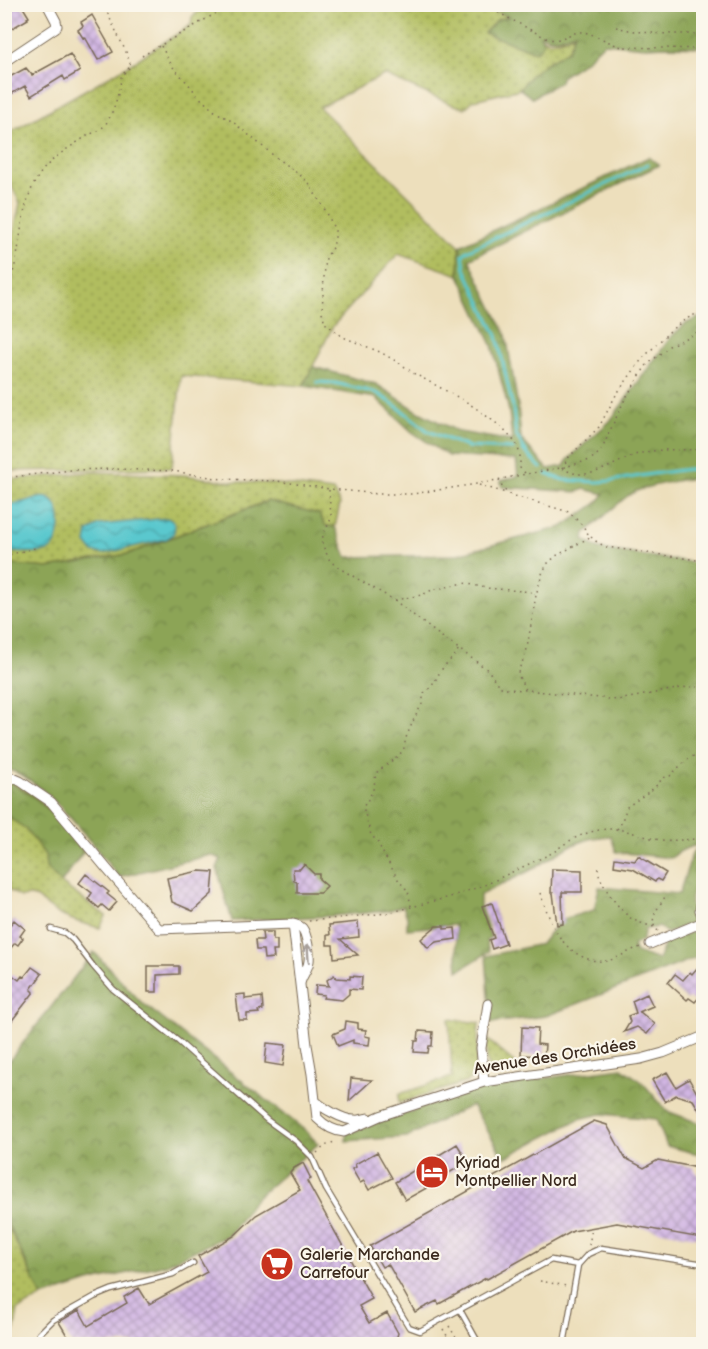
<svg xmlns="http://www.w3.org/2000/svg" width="708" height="1349" font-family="'Balsamiq Sans',sans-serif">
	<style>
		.grass { fill: url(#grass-dots); stroke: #76743e; stroke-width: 1.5 }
		.forest { fill: url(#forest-crowns); stroke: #64673a; stroke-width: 1.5 }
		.water { fill: url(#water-waves); stroke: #4a7976; stroke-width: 1.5 }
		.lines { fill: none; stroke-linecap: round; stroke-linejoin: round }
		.stream { stroke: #5ac8ce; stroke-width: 3 }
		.building { fill: url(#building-cross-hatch) }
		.lane-casing { stroke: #796955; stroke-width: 7 }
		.street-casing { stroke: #796955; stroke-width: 11 }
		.path { stroke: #796955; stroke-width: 1.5; stroke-dasharray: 1.5 4.5; stroke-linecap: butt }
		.lane { stroke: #fff; stroke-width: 4.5 }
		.street { stroke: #fff; stroke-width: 9 }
		.oneway { stroke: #a79f9a }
		.labels { text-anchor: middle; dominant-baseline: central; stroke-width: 4.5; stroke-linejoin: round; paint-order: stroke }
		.street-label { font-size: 16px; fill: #3b2a1e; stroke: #fbf7ec }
		.poi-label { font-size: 16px; fill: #3b2a1e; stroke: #fbf7ec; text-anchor: start }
	</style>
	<defs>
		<pattern id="grass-dots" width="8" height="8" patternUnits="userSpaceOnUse" patternTransform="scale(1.5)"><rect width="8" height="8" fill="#b1bd5f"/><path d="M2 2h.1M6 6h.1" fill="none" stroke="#919a4e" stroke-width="1.8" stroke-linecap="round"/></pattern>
		<pattern id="forest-crowns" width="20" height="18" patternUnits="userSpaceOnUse" patternTransform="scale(1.5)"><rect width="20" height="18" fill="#8ca456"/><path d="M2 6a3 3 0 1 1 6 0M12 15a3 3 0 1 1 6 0" fill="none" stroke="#748647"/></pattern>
		<pattern id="water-waves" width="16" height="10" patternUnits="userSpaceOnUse" patternTransform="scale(1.5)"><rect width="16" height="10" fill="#5ac8ce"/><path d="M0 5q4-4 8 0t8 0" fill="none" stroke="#4ca3a7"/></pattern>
		<pattern id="building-cross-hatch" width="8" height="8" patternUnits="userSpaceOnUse" patternTransform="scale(1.5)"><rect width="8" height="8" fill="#d1b6e3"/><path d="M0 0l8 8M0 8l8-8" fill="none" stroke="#ab94b7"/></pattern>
	</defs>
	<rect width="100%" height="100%" fill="#fbf7ec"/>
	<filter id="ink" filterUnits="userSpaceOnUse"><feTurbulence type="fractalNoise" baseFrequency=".0167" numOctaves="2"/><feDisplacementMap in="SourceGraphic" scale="12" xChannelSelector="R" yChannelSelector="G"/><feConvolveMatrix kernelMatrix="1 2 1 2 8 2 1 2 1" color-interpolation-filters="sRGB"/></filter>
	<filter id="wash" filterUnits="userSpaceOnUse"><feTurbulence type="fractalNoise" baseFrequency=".008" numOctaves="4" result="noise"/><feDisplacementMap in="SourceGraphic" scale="24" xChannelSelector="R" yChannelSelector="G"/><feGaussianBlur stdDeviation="1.35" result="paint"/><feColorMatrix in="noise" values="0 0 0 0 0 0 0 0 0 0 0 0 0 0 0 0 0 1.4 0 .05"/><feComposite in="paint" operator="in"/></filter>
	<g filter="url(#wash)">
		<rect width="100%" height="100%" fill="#eddfbc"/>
		<!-- grass -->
		<path class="grass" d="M207 5H503L564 37 557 39 549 38 510 17 547 41H558L574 34 568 50 546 63 531 75 520 89 474 100 465 108 451 104 384 75 319 107 460 246 459 275 398 254 333 326 303 386 181 376 172 468 5 471V271L20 203 5 173 4 136 129 65 191 25 192 17Z
			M92 472 183 475 225 481 279 484 333 491 340 504 335 527 326 526 267 501 128 554 48 568 8 565 10 560 5 558 4 480Z
			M4 778C10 781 17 782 22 786 49 802 67 827 85 852L81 855 61 883 106 916 100 928 78 922 60 915 35 897 30 896 20 897 5 887Z
			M449 1019 479 1023 476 1068 473 1077 467 1082 399 1103V1094L452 1077Z
			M487 1039 524 1071C489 1077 485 1076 487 1039Z
			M4 1218 42 1297 18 1310 12 1344H5Z"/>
		<!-- forest -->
		<path class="forest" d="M552 5H703V47L665 46 646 47 604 43 584 62 561 77 560 82 532 98 520 89 531 75 546 63 568 50 575 32C564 36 555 42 542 35H540L544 43 536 52 484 33 498 19 509 17 485 5Z
			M649 157 659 165 469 259 506 335 518 406 521 439 548 469 564 466 567 461 579 449 610 421 670 338 685 324 703 316V478C686 478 643 486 629 495 614 506 600 521 585 533L584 540 599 549 703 564V846C691 845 680 850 671 858L616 852 611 836 592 838 570 846 529 871 480 895V906L491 937 486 941 489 952 458 971 455 925 407 929V917L403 906 387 911 330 916 232 921 217 868 221 859 211 855 119 877C93 846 45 777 5 769L4 564 48 568 128 554 268 501 319 514 326 526 335 527 347 557 454 555 562 527 597 503 604 494 584 489 578 492 502 487 501 481 518 476 516 460 448 456 412 432 376 398 303 386 313 367 376 384 419 412 459 432 512 441 509 411 492 345 459 275 460 246Z
			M5 782C38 792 61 823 82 849L81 855 61 883 46 868 45 855 26 829 5 815Z
			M700 848C708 865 694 881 691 898 690 906 693 914 696 921L667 933 659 927 645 929 642 941 633 945 636 952 658 960 666 941 701 928 703 930V955L546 1016 491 1023 486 956 541 944 560 920 594 910 599 887 679 894 693 851Z
			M94 952 141 1002 306 1131 318 1144 255 1199 229 1235 166 1264 89 1282 42 1297 5 1218V1066Z
			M622 1068 642 1082 667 1111 704 1125 703 1155 667 1146 656 1119 601 1114 579 1119 504 1158 472 1105 407 1137 346 1141 347 1133 478 1089 508 1083Z"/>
		<!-- water -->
		<path class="water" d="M43 497C68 499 62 546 48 551 39 554 15 552 5 552V506Z
			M167 518 172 520C177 528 175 535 166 539L103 554 93 552 86 543 88 532 99 525Z"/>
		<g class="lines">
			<!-- stream -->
			<path class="stream" d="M317 382 335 383 377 393 399 408 428 431 467 447 513 449
				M523 450 541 468
				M527 453 516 435 513 408 497 336 465 269 463 255 467 251 648 164
				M546 474 564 480 597 482 610 481 652 474 689 469 704 470"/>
		</g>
		<g id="blocks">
			<!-- building -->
			<path class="building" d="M4 4H21L29 17 27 18 28 19 4 33Z
				M92 15 113 52 98 60 85 37 83 38 78 30 83 26 81 22Z
				M70 54 80 71 65 80 63 76 31 96 25 86 11 94 4 84V80L26 68 32 75Z
				M638 856 666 873 661 881 657 879 655 882 633 869 614 866 615 858 635 861Z
				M304 864 314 874H319V879L327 886 320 893H297V882L294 881 293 869H300Z
				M552 869 582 870V892H562L563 924 557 925 553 893H551Z
				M199 871 214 872 212 894 193 911 172 902 167 878Z
				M86 874 109 892 107 894 117 902 109 911 102 905 99 908 88 899 92 893 79 883Z
				M492 903 506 944 492 949 489 940 494 938 482 906Z
				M14 920 25 929 20 936 23 938 18 945 15 943 4 956V932Z
				M358 922 359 937 340 939 358 955 334 958 333 945H327V935H330L329 925Z
				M436 926H444V929L455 928 456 939 436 942 428 948 421 939Z
				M262 932H273V940H277V951H273L274 958 264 959 263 950H256L255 940H263Z
				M704 960V992L695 1002 689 998 687 1000 668 983 675 974 683 980 690 972 692 974Z
				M148 966H179V974L157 975V992H148Z
				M32 967 42 974 31 989 34 992 10 1023 4 1019V983L11 974 19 980 22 976 24 977Z
				M334 975 336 978 350 979V976L362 977 361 990 349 989V994L342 1000 323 998 324 995 315 994 316 985 329 986 327 980Z
				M245 994V999L262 997 263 1010 258 1011 259 1013 247 1014V1020H239L236 995Z
				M647 994 653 1006 639 1012H640L655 1024 647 1034 637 1027 624 1032 630 1022 628 1016 636 1013 632 1001Z
				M346 1021 358 1023V1029L366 1030 365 1036 370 1037 369 1045 353 1043V1040L338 1046 333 1034 345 1029Z
				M522 1027 538 1028 537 1044 545 1045 544 1056 521 1055Z
				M419 1031 433 1032 432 1046H429L428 1053 414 1052 415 1041H418Z
				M267 1043 286 1045 283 1066 265 1063Z
				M667 1072 676 1087 689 1079 697 1093 704 1089V1118L693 1100 676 1095 665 1102 652 1080Z
				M351 1078 372 1080 349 1101Z
				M594 1121 607 1125 625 1158 644 1168 658 1160 693 1167 704 1183V1226L701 1238 617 1223 573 1231 487 1279 486 1278 439 1304 437 1301 415 1312 388 1264 382 1267 370 1246Z
				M457 1144 468 1162 440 1178 441 1180 405 1200 395 1182Z
				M377 1152 392 1178 369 1190 364 1181 360 1183 352 1169 356 1167 355 1164Z
				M303 1163 311 1179 307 1181 372 1299 359 1306 369 1323 387 1313 398 1333 395 1344H72L59 1322 79 1310 88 1326 127 1303 124 1297 139 1288 149 1304 207 1272 198 1256 234 1236 256 1215 300 1190 290 1173 294 1168Z"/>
		</g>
	</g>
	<g filter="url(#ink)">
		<use href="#blocks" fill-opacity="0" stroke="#796955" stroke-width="1.5"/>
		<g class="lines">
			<defs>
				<path id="lane" d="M51 929 65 933 73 940 93 966 113 989 178 1041 267 1120 296 1141 312 1157 326 1189 409 1327 420 1331 551 1260 578 1265
					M460 1310 479 1344
					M35 1344 39 1334 53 1320 94 1297 111 1290 173 1274 193 1263
					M564 1344 578 1265 588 1254 601 1248 704 1264"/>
				<path id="street" d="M4 62 55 28 57 26 56 21 47 4
					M4 774 20 781 51 802 107 869 159 929 293 924C296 925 299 925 302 928 307 934 310 954 309 961 308 970 301 976 300 984
					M704 889 700 910 704 922
					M293 924 307 1045 312 1074 317 1118C324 1125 334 1131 344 1132L380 1116 484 1082 641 1059 663 1053 704 1036
					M650 944 703 922
					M484 1082 481 1048 488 1004
					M315 1101C323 1108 343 1120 354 1120 359 1121 364 1119 368 1118"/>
			</defs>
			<!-- lane casing -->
			<use href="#lane" class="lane-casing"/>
			<!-- street casing -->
			<use href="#street" class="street-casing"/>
			<!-- path -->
			<path class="path" d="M482 4 548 39C561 42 568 33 580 32 590 31 610 44 622 47L704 49
				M616 27C647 35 672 34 704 34
				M161 46 173 67 192 88 196 94 213 110 233 122 279 160 300 175 310 184 312 189 327 213 335 231V239L333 246 326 258 324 277 322 312 325 323 343 337 380 352 401 364 413 373 465 401 477 409 500 426 516 443 520 454V468L525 473
				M142 56 232 4
				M4 300C9 286 14 271 17 256 22 229 23 200 38 177 49 159 70 147 87 136 92 133 99 131 103 127 112 119 121 88 121 76L131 66 126 52 103 4
				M4 367V371
				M562 468 569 457 599 427 616 395 642 359 672 329 686 319 704 310
				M562 469C568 471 574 474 580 474 600 475 619 460 638 454 659 448 681 450 704 450
				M4 472 11 476
				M4 478 71 470 115 469 173 471 222 479 277 481 330 489 378 494H412L477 484 526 474 561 468 590 460 599 453 603 447 613 424 625 399 646 366 669 346 704 329
				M499 480 503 489 511 495 569 512 583 526 590 537 556 556 547 564 542 574 536 595 526 654 518 671 520 680 526 689
				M479 485 506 493
				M329 490V495L331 514 330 521 323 535 322 544 330 561 339 568 394 600 435 632 488 670 499 686 506 689 527 690 618 700 687 687H704
				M591 537 597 542 606 547 704 561
				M4 556 35 548
				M395 600 422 595 432 590 464 583 486 588 534 592 535 594
				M617 829 620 826 627 807 654 788 663 778 670 776 679 767 690 758 704 750
				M598 868C598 882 620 911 632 919 639 923 647 925 654 927
				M540 893C550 919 556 944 583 957 590 960 599 962 606 961 618 959 629 950 641 947
				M411 906 408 891 399 881 382 851 377 841 371 835 363 807 369 798 374 787 376 773 394 759 402 752 405 746V740L414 719 422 704 424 693C435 685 435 679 442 669 447 662 454 658 458 650
				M309 921 388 913 450 897 487 884 554 852C570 838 593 828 615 829 629 830 646 838 661 840 676 841 689 839 704 839
				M658 931C646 920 660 906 666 895
				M698 961 704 959
				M317 1153 325 1146 336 1141
				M589 1245 592 1228
				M540 1281 567 1286
				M449 1326 460 1344
				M443 1329 452 1344
				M428 1338 431 1344"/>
			<!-- lane -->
			<use href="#lane" class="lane"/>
			<!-- street -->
			<use href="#street" class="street"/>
		</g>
		<!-- one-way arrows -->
		<defs><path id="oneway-shaft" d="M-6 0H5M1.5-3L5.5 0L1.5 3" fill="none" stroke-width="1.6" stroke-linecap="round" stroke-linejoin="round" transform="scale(1.5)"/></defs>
		<use class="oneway" href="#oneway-shaft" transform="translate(308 953) rotate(-94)"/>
	</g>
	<!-- icons -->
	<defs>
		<symbol id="hotel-disc" viewBox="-11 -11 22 22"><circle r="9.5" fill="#c8321e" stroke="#fbf7ec"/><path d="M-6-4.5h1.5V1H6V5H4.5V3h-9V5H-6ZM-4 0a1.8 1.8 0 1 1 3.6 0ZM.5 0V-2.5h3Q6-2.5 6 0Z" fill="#fff"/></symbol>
		<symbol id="supermarket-disc" viewBox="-11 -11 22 22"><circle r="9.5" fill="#c8321e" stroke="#fbf7ec"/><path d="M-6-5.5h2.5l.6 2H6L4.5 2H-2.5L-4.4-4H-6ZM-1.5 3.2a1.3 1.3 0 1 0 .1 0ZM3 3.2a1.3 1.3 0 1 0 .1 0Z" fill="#fff"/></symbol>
	</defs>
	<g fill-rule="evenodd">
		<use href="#hotel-disc" x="413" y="1153" width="38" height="38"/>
		<use href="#supermarket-disc" x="258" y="1245" width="38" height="38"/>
	</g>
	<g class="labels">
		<!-- street labels -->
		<g class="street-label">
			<text transform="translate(555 1057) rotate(-9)">Avenue des Orchidées</text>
		</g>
		<!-- poi labels -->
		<g class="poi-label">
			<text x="455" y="1163">Kyriad<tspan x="455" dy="18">Montpellier Nord</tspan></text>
			<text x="300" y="1255">Galerie Marchande<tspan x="300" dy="18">Carrefour</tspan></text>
		</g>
	</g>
	<!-- margin -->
	<rect width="708" height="1349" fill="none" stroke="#fbf7ec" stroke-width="24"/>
</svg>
